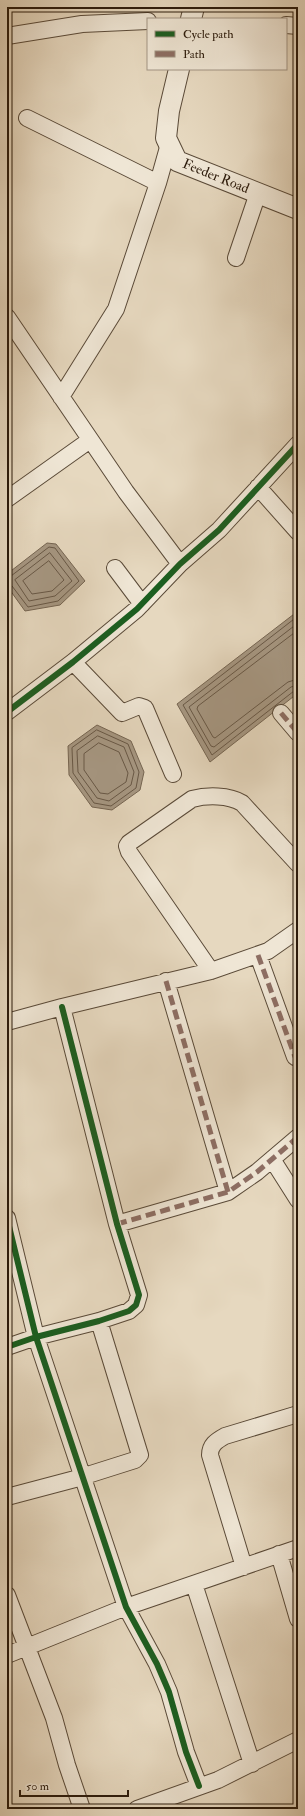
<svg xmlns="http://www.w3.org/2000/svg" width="305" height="1816" font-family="'IM FELL Double Pica',serif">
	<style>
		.water { fill: #a69782; stroke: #756552 }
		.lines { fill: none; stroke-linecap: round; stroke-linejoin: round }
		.shore { stroke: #685846; stroke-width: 1 }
		.minor-casing { stroke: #5a4a38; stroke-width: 18 }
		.tertiary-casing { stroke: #5a4a38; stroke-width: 22 }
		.minor { stroke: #efe6d5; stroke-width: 16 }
		.tertiary { stroke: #efe6d5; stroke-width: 20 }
		.quiet { stroke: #8d6e63; stroke-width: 5; stroke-dasharray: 10 5; stroke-linecap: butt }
		.cycleway-casing { stroke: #efe6d5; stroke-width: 8 }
		.cycleway { stroke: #1b5e20; stroke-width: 6 }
		.labels { text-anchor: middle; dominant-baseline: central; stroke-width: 4; stroke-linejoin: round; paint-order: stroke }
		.street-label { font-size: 14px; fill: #2b1a0b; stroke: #efe6d5 }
	</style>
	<rect width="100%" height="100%" fill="#e6d8bf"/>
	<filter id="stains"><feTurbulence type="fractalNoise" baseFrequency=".005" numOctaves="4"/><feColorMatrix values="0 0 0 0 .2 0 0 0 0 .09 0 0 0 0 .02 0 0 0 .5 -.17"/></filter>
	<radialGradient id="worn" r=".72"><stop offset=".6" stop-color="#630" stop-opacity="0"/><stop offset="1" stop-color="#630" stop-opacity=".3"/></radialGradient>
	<!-- water -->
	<path class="water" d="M47 543 56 544 85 581 60 605 25 611 7 586V574Z
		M298 611V693L210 762 177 704Z
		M97 725 131 741 144 772 140 790 112 810 92 807 69 775 68 746Z"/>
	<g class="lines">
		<!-- shore -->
		<path class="shore" d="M50 553 72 581 55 596 29 601 15 580Z
			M49 561 64 580 52 591 32 594 23 581Z
			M7 577 11 576 49 547 55 548 79 581 58 601 28 607 12 586 7 584
			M298 616 183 705 212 755 294 691 298 690
			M298 623 189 707 211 746 214 747 291 687 298 685
			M298 630 198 706 197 709 213 737 215 738 288 682 298 679
			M97 730 128 744 139 772 136 788 111 806 94 803 73 773 72 748Z
			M98 736 124 747 134 772 131 785 109 801 97 798 78 772 77 751Z
			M99 743 119 752 128 773 126 782 108 794 100 793 84 770V754Z"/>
		<defs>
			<path id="minor" d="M286 25 298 26
				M7 36 82 24 148 21
				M27 118 158 183
				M236 258 258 193
				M7 317 126 492 180 564
				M61 397 116 309 158 183 169 144
				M258 487 298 532
				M7 499 90 440
				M115 568 142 604
				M73 662 122 713 139 706 145 708 173 774
				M7 712 73 662 137 609 180 564 219 530 298 444
				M281 713 298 733
				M258 955 295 1057
				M211 971 129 852 127 846 129 843 192 799C207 795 229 795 242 803L298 864
				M166 981 228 1192
				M7 1022 62 1007 211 971 268 951 298 930
				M272 1159 298 1200
				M7 1218 36 1337 126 1607 157 1664 169 1692 186 1752 199 1786
				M117 1224 228 1192 257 1172 298 1137
				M7 1347 36 1337 99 1321 129 1311 136 1305 139 1295 117 1224 62 1007
				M7 1497 75 1479 135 1460 140 1455 99 1321
				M279 1554 298 1619
				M244 1567 210 1455C210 1445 216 1441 225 1436L298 1414
				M194 1584 252 1764
				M7 1595 54 1718 67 1765 82 1809
				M7 1655 126 1607 298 1548
				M137 1809 218 1780 298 1740"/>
			<path id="tertiary" d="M191 19 194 7
				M179 69 169 111 166 138 177 161 298 209"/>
		</defs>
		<!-- minor casing -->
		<use href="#minor" class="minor-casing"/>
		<!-- tertiary casing -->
		<use href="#tertiary" class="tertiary-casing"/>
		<!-- minor -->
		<use href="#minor" class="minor"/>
		<!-- tertiary -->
		<use href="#tertiary" class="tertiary"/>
		<!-- quiet -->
		<path class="quiet" d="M281 713 298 733
			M258 955 295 1057
			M166 981 228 1192
			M117 1224 228 1192 257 1172 298 1137"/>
		<defs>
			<path id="cycleway" d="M7 712 73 662 137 609 180 564 219 530 298 444
				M7 1218 36 1337 126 1607 157 1664 169 1692 186 1752 199 1786
				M7 1347 36 1337 99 1321 129 1311 136 1305 139 1295 117 1224 62 1007"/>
		</defs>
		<!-- cycleway casing -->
		<use href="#cycleway" class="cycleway-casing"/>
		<!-- cycleway -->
		<use href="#cycleway" class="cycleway"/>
	</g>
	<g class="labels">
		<!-- street labels -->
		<g class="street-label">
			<text transform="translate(216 176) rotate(22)">Feeder Road</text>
		</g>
	</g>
	<!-- margin -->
	<rect width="305" height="1816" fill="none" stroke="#e6d8bf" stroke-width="24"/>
	<rect x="8" y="8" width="289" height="1800" fill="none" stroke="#2b1a0b" stroke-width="2"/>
	<rect x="12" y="12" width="281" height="1792" fill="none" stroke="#2b1a0b"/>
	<!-- legend -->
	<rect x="147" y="18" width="140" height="52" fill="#efe6d5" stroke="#a19484"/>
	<rect x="155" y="31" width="20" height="6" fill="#1b5e20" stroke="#a19484"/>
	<text x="183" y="38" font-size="12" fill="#2b1a0b">Cycle path</text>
	<rect x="155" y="51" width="20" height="6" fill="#8d6e63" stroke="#a19484"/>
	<text x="183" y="58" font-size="12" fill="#2b1a0b">Path</text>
	<!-- scale -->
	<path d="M20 1790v6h108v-6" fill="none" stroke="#2b1a0b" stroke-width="2"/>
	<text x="26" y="1790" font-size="12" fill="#2b1a0b" stroke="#efe6d5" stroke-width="3" paint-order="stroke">50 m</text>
	<rect width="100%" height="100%" filter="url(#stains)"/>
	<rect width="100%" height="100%" fill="url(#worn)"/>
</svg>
